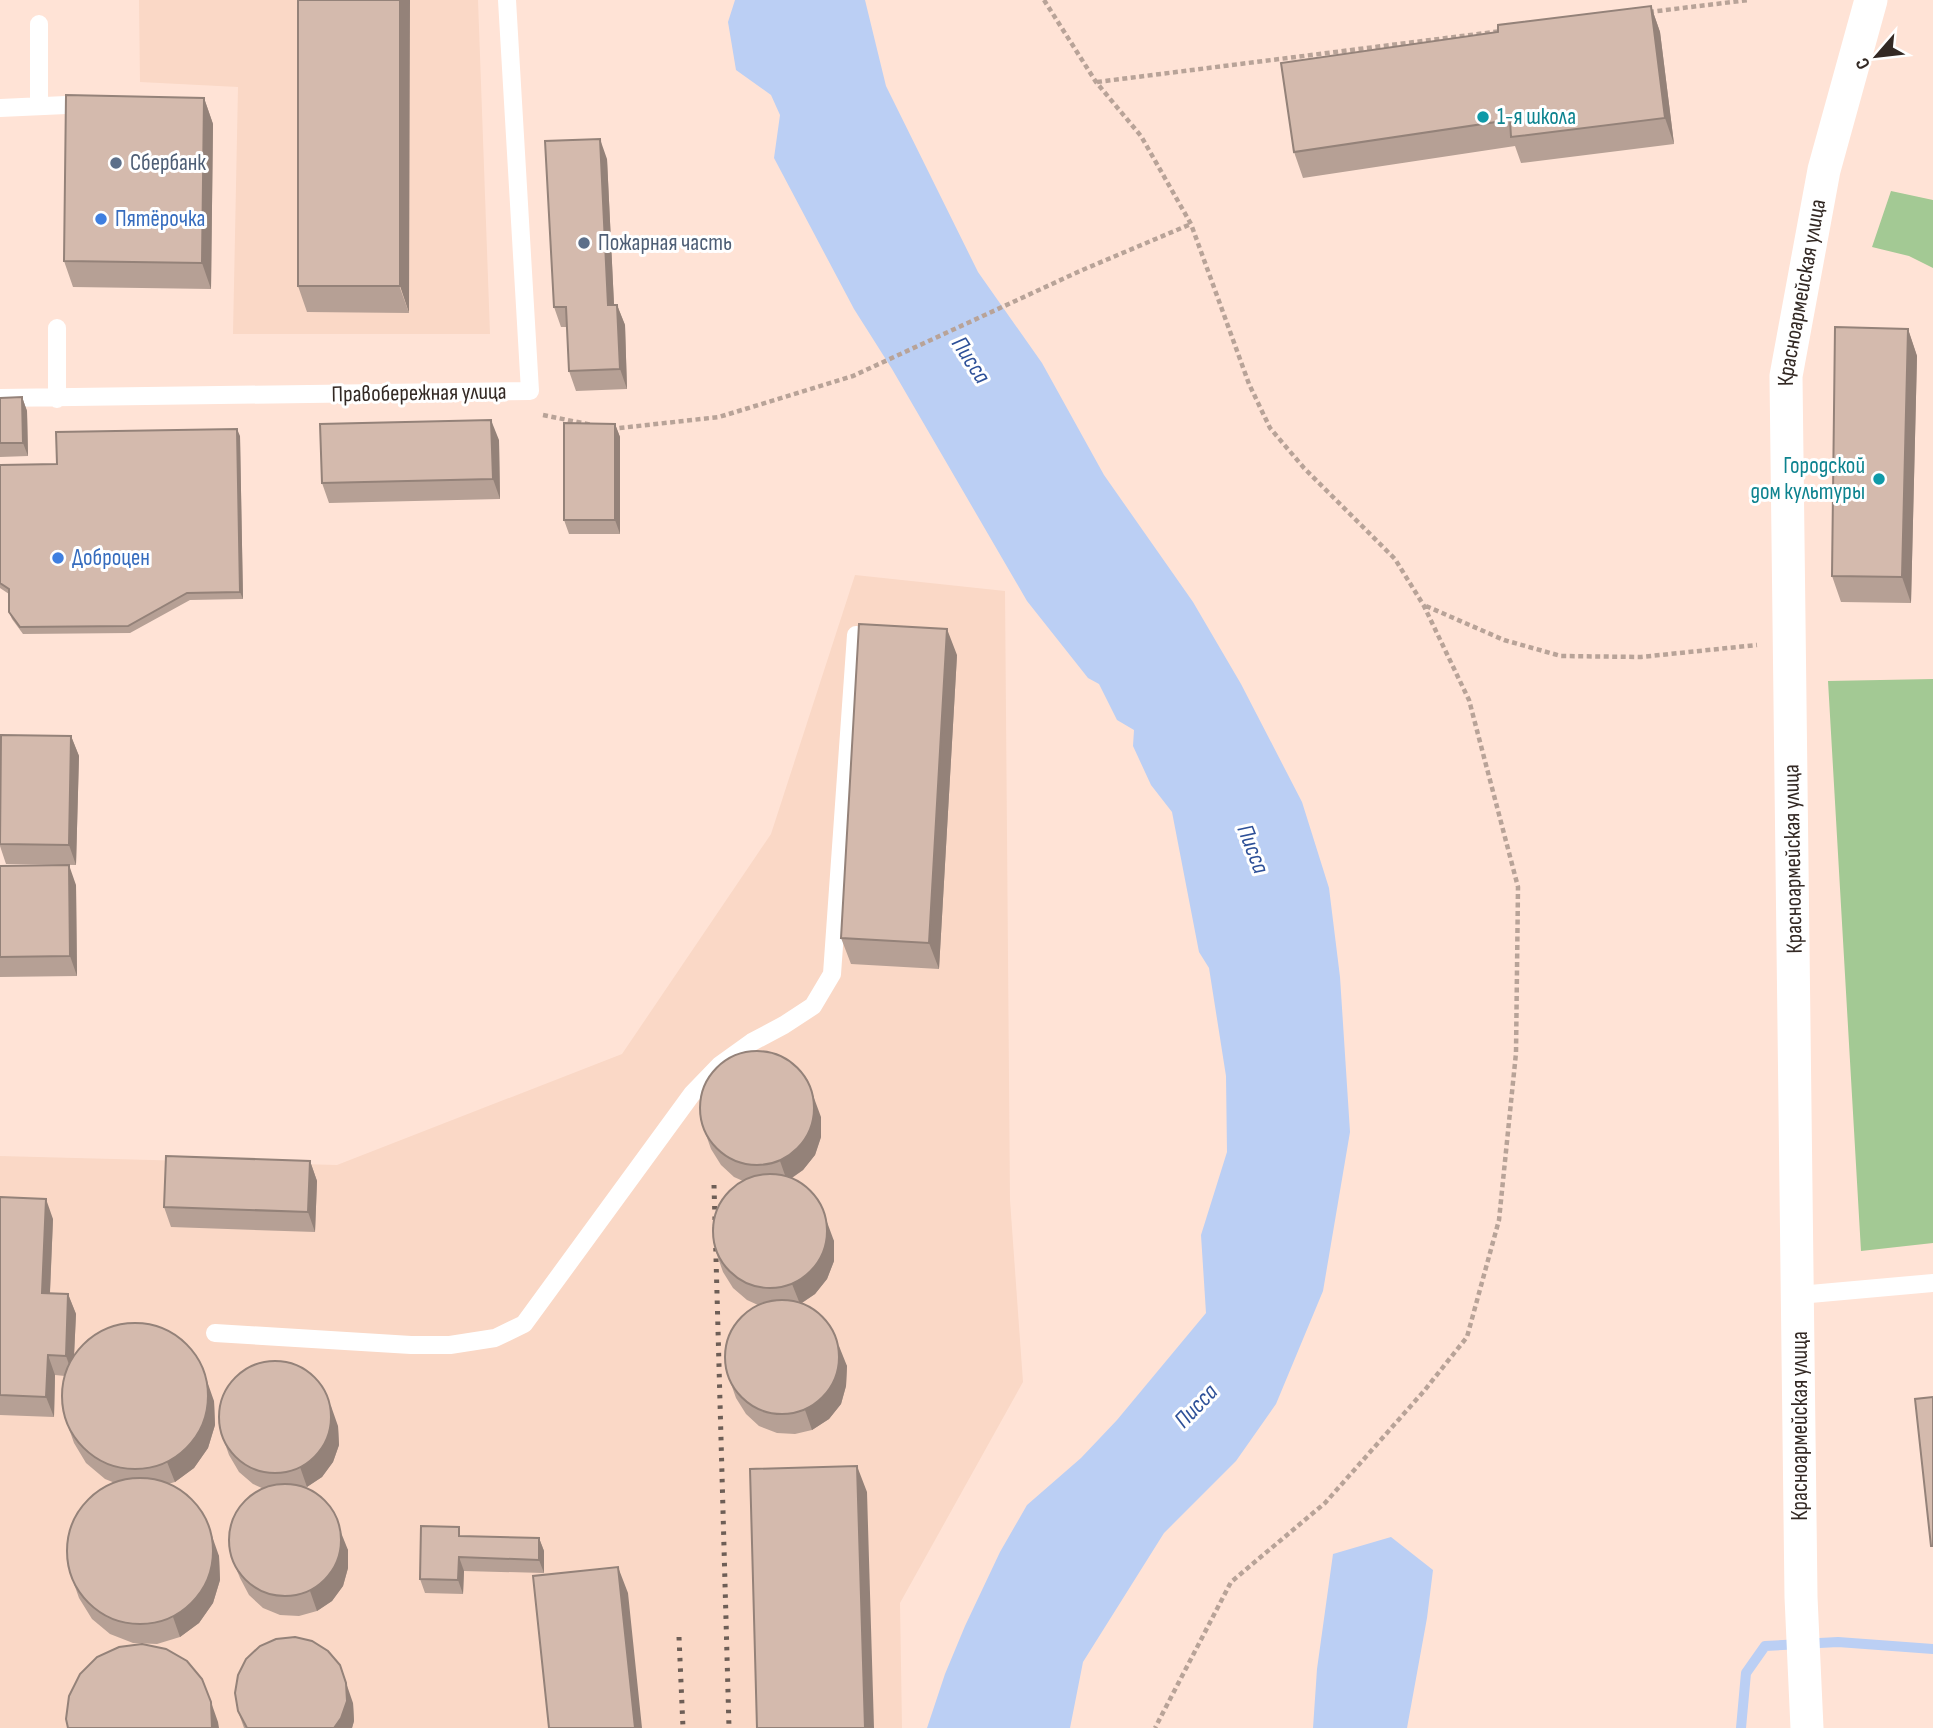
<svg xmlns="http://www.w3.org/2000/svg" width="1933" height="1728" font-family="'Sofia Sans Condensed',sans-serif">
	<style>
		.built { fill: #fad8c6 }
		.green { fill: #a3c994 }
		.water { fill: #bbcff4 }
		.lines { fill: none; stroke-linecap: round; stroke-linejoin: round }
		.stream { stroke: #bbcff4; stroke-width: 10 }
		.path { stroke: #b8a398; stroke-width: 4.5; stroke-dasharray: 5 3.5; stroke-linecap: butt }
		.service { stroke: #fff; stroke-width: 18 }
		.minor { stroke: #fff; stroke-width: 33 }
		.rail { stroke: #6d5e56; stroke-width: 5; stroke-dasharray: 3.5 7; stroke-linecap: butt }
		.wall { fill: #b6a095 }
		.shaded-wall { fill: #948279 }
		.building { fill: #d4baad; stroke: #948279; stroke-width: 2 }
		.culture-dot { fill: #0f9aa8; stroke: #fff; stroke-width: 2.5 }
		.service-dot { fill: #5c6f8a; stroke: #fff; stroke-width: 2.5 }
		.shop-dot { fill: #3f7fe0; stroke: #fff; stroke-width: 2.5 }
		.labels { text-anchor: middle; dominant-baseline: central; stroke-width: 6; stroke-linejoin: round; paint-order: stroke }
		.culture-label { font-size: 23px; fill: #0d838f; stroke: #fff; text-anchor: start }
		.service-label { font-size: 23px; fill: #4e5e75; stroke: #fff; text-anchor: start }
		.shop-label { font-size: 23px; fill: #366cbe; stroke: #fff; text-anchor: start }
		.street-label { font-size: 23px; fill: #332924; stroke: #fff }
		.water-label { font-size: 24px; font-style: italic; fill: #2d5098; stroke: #fff }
	</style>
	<rect width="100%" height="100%" fill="#ffe3d6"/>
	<!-- built -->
	<path class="built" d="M139 0H478L490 334H233L238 87 140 82Z
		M855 575 1005 591 1010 1200 1023 1382 900 1603 902 1728H0V1156L337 1165 622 1054 771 834Z"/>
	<!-- green -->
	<path class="green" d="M1891 191 1933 200V268L1909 256 1872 247Z
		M1933 679V1243L1861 1251 1828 681Z"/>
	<!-- water -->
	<path class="water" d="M735 0H865L886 86 978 272 1042 363 1104 475 1193 602 1241 684 1302 802 1329 888 1340 977 1350 1132 1323 1291 1276 1404 1236 1461 1164 1533 1083 1662 1070 1728H927L945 1674 965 1626 1000 1552 1027 1505 1081 1458 1117 1420 1206 1313 1201 1235 1227 1152 1226 1076 1209 968 1199 952 1172 812 1151 785 1133 746 1134 730 1117 720 1099 684 1088 678 1027 601 892 369 854 309 774 158 780 115 771 95 736 70 728 22Z
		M1391 1537 1433 1570 1427 1618 1407 1728H1313L1317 1669 1333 1554Z"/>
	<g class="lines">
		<!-- stream -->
		<path class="stream" d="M1741 1728 1746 1673 1765 1646 1838 1642 1933 1649"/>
		<!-- path -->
		<path class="path" d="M1044 0 1096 82 1141 136 1191 224 1249 384 1270 428 1304 468 1395 559 1424 606 1469 700 1518 887 1516 1053 1499 1220 1467 1337 1424 1391 1325 1503 1231 1582 1155 1728
			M1649 12 1749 0
			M1097 82 1502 31
			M543 415 592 425
			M611 429 719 417 853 376 1080 271 1191 224
			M1426 606 1504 640 1561 656 1641 657 1757 645"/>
		<!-- service -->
		<path class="service" d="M39 106V24
			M0 108 88 104
			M0 398 530 391 507 0
			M57 399V328
			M1799 1295 1933 1283
			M215 1333 411 1345H450L495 1338 524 1324 692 1094 720 1065 752 1042 784 1025 813 1006 832 974 856 635"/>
		<!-- minor -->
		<path class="minor" id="s1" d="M1807 1728 1801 1597 1786 376 1824 170 1871 0"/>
		<!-- rail -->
		<path class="rail" d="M714 1185 729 1728
			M679 1637 683 1728"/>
	</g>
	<!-- wall -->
	<path class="wall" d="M298 0 409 313 307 312 298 286Z
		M1651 6 1660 32 1674 144 1521 163 1515 146 1303 178 1294 152 1498 32Z
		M204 98 213 124 211 289 73 287 64 261Z
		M607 159 614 305H617L625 325 627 389 576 391 569 371 567 327H561L554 307Z
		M1908 329 1917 356 1911 603 1841 602 1832 576Z
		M22 397 27 411 28 456 0 457V398Z
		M615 424 620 437V534H569L564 520Z
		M240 436 243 599 190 600 130 633 23 634 12 619 9 612V594L0 588V465L57 464Z
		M499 440 500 499 329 503 322 483Z
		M957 655 939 969 851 964 841 938Z
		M71 736 79 756 76 865 6 864 0 846V789Z
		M0 866 76 885 77 976 0 977Z
		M821 1117V1137L815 1155 803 1170 792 1178 834 1241V1261L827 1279 815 1294 802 1303 847 1366 846 1386 841 1404 829 1419 812 1430 795 1434 777 1433 759 1426 746 1414 736 1398 729 1378 758 1305 747 1300 733 1288 723 1272 716 1252 743 1181 734 1177 721 1165 711 1149 704 1129Z
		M310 1161 317 1181 315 1232 171 1227 164 1207Z
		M0 1197 53 1219 50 1294H68L76 1314 74 1356 214 1401 215 1425 208 1448 194 1468 175 1482 168 1484 219 1556 220 1580 213 1603 199 1623 180 1637 157 1644 133 1643 110 1634 92 1619 79 1598 72 1578 115 1483 105 1479 86 1463 74 1443 67 1423 65 1376 55 1375 54 1417 0 1415Z
		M338 1426 339 1445 333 1462 322 1477 305 1488 348 1550V1568L343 1586 332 1601 317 1611 299 1616 280 1615 263 1608 249 1595 240 1578 232 1558 264 1489 253 1484 239 1472 229 1455 222 1435Z
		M463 1536 539 1538 544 1551V1573L464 1571 463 1594 425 1593 420 1579Z
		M353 1703 354 1721 352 1728H244L238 1711Z"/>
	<!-- shaded-wall -->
	<path class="shaded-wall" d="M400 0H410L409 313 400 286Z
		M1651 6 1660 32 1674 144 1665 118Z
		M204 98 213 124 211 289 202 263Z
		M600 139 607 159 615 325 608 305Z
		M617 305 625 325 627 389 620 369Z
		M1908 329 1917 356 1911 603 1902 577Z
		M22 397 27 411 28 456 23 443Z
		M491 420 499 440 500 499 493 479Z
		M615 424 620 437V534L615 520Z
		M237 429 240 436 243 599 240 592Z
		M947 629 957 655 939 969 929 943Z
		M71 736 79 756 76 865 69 845Z
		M69 865 76 885 77 976 70 956Z
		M807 1079 821 1117V1137L815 1155 803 1170 787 1181 780 1161Z
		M310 1161 317 1181 315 1232 308 1212Z
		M46 1199 53 1219 49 1313 42 1293Z
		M820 1203 834 1241V1261L827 1279 815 1294 800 1304 792 1284Z
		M68 1294 76 1314 73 1376 66 1356Z
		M839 1346 847 1366 846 1386 841 1404 829 1419 812 1430 805 1410Z
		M48 1355 55 1375 54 1417 46 1397Z
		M207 1381 214 1401 215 1425 208 1448 194 1468 175 1482 167 1462Z
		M331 1406 338 1426 339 1445 333 1462 322 1477 307 1487 300 1467Z
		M857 1466 867 1492 874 1728H865Z
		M340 1530 348 1550V1568L343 1586 332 1601 317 1611 310 1591Z
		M212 1536 219 1556 220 1580 213 1603 199 1623 180 1637 173 1617Z
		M539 1538 544 1551V1573L539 1560Z
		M459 1557 464 1571 463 1594 458 1580Z
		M618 1567 628 1593 642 1728H635Z
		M340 1665 353 1703 354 1721 352 1728H334Z
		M211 1702 218 1722 219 1728H212Z"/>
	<!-- building -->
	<path class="building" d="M298 0H400V286H298Z
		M1651 6 1665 118 1511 137 1510 120 1294 152 1281 63 1498 32V25Z
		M66 95 204 98 202 263 64 261Z
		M600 139 608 305H617L620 369 569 371 566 307H554L545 141Z
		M1835 327 1908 329 1902 577 1832 576Z
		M22 397 23 443H0V398Z
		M491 420 493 479 322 483 320 424Z
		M564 423 615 424V520H564Z
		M237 429 240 592 187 593 128 626 20 627 9 612V589L0 583V465L57 464 56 432Z
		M859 624 947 629 929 943 841 938Z
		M1 735 71 736 69 845 0 844Z
		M69 865 70 956 0 957V866Z
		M700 1108a57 57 0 1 1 114 0a57 57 0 1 1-114 0Z
		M166 1156 310 1161 308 1212 164 1207Z
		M713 1231a57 57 0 1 1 114 0a57 57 0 1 1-114 0Z
		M0 1197 46 1199 42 1293 68 1294 66 1356 48 1355 46 1397 0 1395Z
		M725 1357a57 57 0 1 1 114 0a57 57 0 1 1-114 0Z
		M62 1396a73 73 0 1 1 146 0a73 73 0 1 1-146 0Z
		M219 1417a56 56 0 1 1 112 0a56 56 0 1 1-112 0Z
		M1933 1397V1546H1931L1915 1399Z
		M857 1466 865 1728H757L750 1469Z
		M67 1551a73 73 0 1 1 146 0a73 73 0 1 1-146 0Z
		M229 1540a56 56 0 1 1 112 0a56 56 0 1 1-112 0Z
		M421 1526 459 1527V1536L539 1538V1560L459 1557 458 1580 420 1579Z
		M618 1567 635 1728H549L533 1576Z
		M295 1637 312 1641 328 1651 340 1665 346 1683 347 1701 341 1718 334 1728H247L238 1711 235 1693 238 1675 246 1659 260 1646 276 1639Z
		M142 1644 166 1649 187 1661 202 1679 211 1702 212 1728H68L66 1719 69 1696 80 1674 97 1657 119 1647Z"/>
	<!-- markers -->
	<g class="culture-dot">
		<circle cx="1483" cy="117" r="7"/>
		<circle cx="1879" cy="479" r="7"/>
	</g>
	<g class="service-dot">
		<circle cx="116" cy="163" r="7"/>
		<circle cx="584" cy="243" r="7"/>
	</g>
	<g class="shop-dot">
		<circle cx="101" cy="219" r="7"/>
		<circle cx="58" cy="558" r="7"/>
	</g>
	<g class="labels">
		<!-- culture labels -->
		<g class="culture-label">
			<text x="1497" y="117">1-я школа</text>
			<text x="1865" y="466" text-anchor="end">Городской<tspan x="1865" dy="26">дом культуры</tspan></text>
		</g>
		<!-- service labels -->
		<g class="service-label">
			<text x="130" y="163">Сбербанк</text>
			<text x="598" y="243">Пожарная часть</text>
		</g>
		<!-- shop labels -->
		<g class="shop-label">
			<text x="115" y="219">Пятёрочка</text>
			<text x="72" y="558">Доброцен</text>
		</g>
		<!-- street labels -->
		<g class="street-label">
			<text stroke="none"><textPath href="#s1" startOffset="1437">Красноармейская улица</textPath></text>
			<text transform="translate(419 393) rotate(-1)">Правобережная улица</text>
			<text transform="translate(1793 859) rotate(-91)">Красноармейская улица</text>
			<text transform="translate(1800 1426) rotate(-90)">Красноармейская улица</text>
		</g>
		<!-- water labels -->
		<g class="water-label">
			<text transform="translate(971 360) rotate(57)">Писса</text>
			<text transform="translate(1253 849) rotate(69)">Писса</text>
			<text transform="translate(1196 1406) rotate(-46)">Писса</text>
		</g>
	</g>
	<!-- north arrow -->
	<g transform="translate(1877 56) rotate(242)" stroke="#ffffff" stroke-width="5" paint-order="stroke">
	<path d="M0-5L12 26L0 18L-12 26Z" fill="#332924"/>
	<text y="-10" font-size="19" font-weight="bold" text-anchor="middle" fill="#332924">С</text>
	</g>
</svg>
